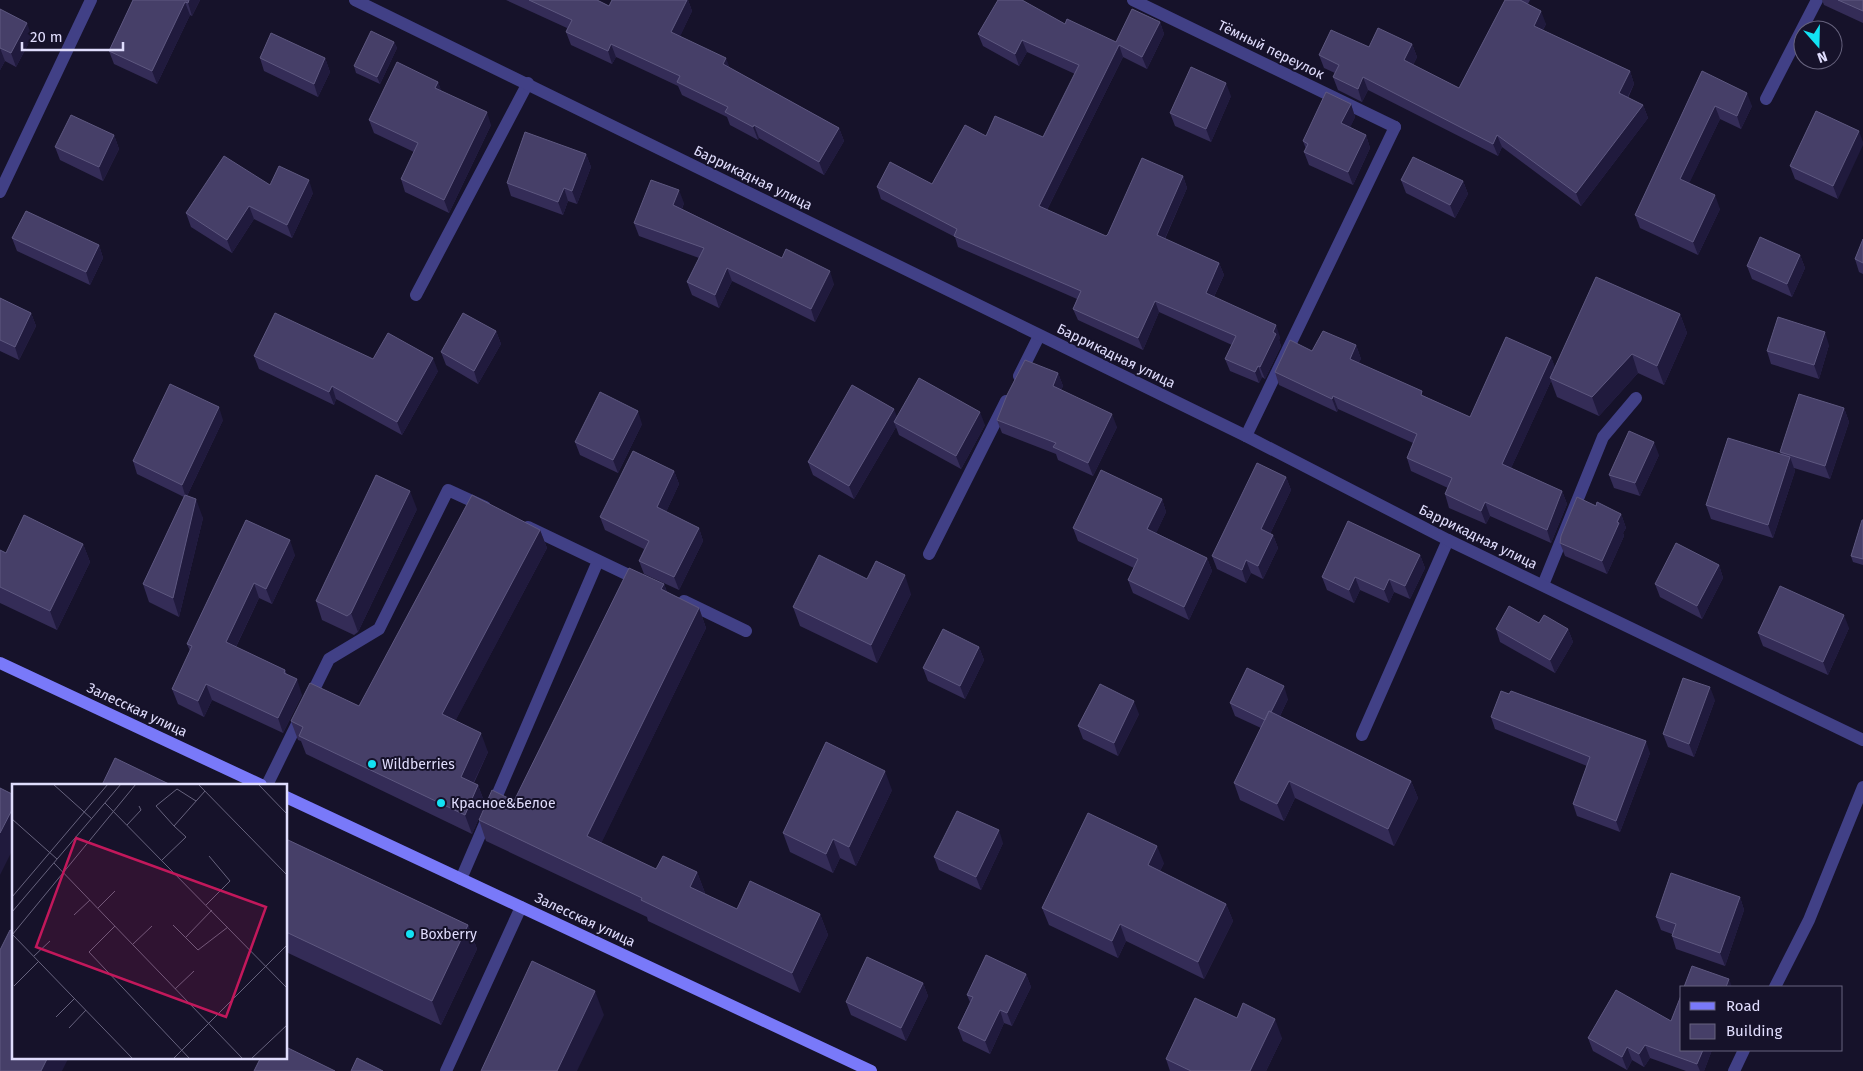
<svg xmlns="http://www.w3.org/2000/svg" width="1863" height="1071" font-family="'Fira Sans',sans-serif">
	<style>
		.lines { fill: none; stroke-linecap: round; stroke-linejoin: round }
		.service { stroke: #414086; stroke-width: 12 }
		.minor { stroke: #414086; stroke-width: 12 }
		.tertiary { stroke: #414086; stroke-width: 12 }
		.secondary { stroke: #7979f9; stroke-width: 12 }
		.wall { fill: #342c57 }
		.shaded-wall { fill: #201a3d }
		.building { fill: #463f68; stroke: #5e5880 }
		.poi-dot { fill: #12e2f4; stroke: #16122a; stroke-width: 2 }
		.labels { text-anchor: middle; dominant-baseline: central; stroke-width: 4; stroke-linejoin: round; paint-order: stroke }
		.street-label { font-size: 14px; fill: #e0ddfd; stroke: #16122a }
		.poi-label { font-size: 14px; fill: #e0ddfd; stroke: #16122a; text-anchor: start }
		.inset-road { fill: none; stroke: #67637e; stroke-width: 1 }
		.view { fill: #c2185b; fill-opacity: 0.15; stroke: #c2185b; stroke-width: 2.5 }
		.inset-edge { fill: none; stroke: #e0ddfd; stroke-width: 2.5 }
	</style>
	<rect width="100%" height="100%" fill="#16122a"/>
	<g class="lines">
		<!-- service -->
		<path class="service" d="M1766 99 1817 0
			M416 295 528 83
			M1019 376 1039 336
			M1246 436 1395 127
			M528 527 641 581
			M929 554 1006 401
			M1543 585 1603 437 1636 398
			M684 601 746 631
			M1362 735 1448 540
			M267 785 329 659 379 629 448 490 485 507
			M461 879 598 561
			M1775 987 1809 920 1863 787
			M1734 1071 1744 1050"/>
		<!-- minor -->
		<path class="minor" d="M1133 0 1395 127
			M0 192 91 0
			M446 1071 521 907"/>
		<!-- tertiary -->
		<path class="tertiary" d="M355 0 1246 436 1448 540 1863 740"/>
		<!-- secondary -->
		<path class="secondary" d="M0 663 261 785
			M286 797 871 1071"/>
	</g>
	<!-- wall -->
	<path class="wall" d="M133 0H200L192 16 190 15 157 84 114 64 109 51Z
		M506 0H597L609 6 612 0H688L692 11 680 36 730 68 839 128 844 141 824 175 759 138 758 140 730 125 727 117 682 95 678 86 616 57 612 64 571 45 566 32 567 28Z
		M1505 0H1530L1528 4 1523 2 1546 24 1543 30 1630 71 1634 84 1628 98 1643 105 1648 118 1581 206 1502 147 1498 156 1368 90 1362 102 1338 90 1333 77 1335 73 1324 68 1319 55 1369 47 1412 44 1417 57 1413 65 1459 88Z
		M1822 0H1863V23L1824 5Z
		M0 9 32 37 16 67 5 61 0 70Z
		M1160 22 1164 34 1147 69 1123 57 1047 210 1106 236 1183 176 1187 188 1165 239 1219 263 1224 275 1214 297 1280 337 1279 340 1281 346 1265 379 1262 377 1259 383 1230 371 1225 359 1232 345 1159 312 1143 350 1078 320 1073 309 1077 299 958 247 955 237 881 199 877 187 932 184 986 136 1043 137 1075 74 1027 52 1019 66 983 46 978 34 1065 24 1116 42Z
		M394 42 397 48 380 84 356 73 354 66Z
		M260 58H325L330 72 318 97 264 71Z
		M1702 71 1752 106 1741 129 1720 119 1689 183 1720 209 1698 255 1640 228 1635 215Z
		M438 82 441 91 491 125 449 213 405 192 401 179 414 152 374 133 369 120Z
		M1231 96 1211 142 1175 126 1170 113Z
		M1351 104 1355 117 1350 127 1366 135 1370 148 1353 185 1309 165 1304 152 1306 149 1303 141Z
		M1816 111 1838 199 1795 179 1790 166Z
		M114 135 119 149 103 181 60 160 55 147Z
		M586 154 591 167 577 204 568 201 563 215 511 196 507 183Z
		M1401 180 1463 181 1468 194 1455 218 1406 193Z
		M270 185 313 193 292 238 254 219 232 253 191 227 186 213Z
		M684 203 682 209 834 284 815 322 732 281 719 308 692 295 687 282 699 258 639 236 634 223Z
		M12 238 99 245 103 258 90 285 17 251Z
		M1863 239V274L1859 272 1855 259Z
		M1800 255 1805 268 1792 297 1752 279 1747 266Z
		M0 298 31 313 36 326 19 360 0 351Z
		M1680 314 1687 333 1664 385 1638 373 1599 416 1557 397 1551 381 1511 468 1562 491 1567 504 1551 543 1490 516 1486 524 1449 508 1445 494 1448 488 1411 471 1407 458 1413 443 1338 409 1337 412 1279 385 1275 372 1356 345 1361 359 1358 363 1424 396 1470 417 1551 357 1555 368Z
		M496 331 501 344 478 384 446 365 441 352Z
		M1829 345 1819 379 1771 364 1767 351Z
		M254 356 438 371 402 435 336 399 334 405 259 369Z
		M1058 373 1063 386 1061 390 1117 427 1093 476 1058 460 1056 454 1002 433 997 420Z
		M1844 408 1849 422 1830 479 1794 468 1795 471 1773 538 1711 519 1706 505 1782 455 1780 452Z
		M897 417 985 425 961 469 899 435 896 427 854 499 813 475 808 462Z
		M223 420 187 496 203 518 179 617 149 602 143 584 184 497 137 474 133 461Z
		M642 424 618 473 580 455 575 442Z
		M1659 455 1640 496 1614 488 1609 475Z
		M674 471 679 484 666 512 699 528 703 541 679 590 644 574 639 561 644 549 605 530 600 517Z
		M1286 477 1291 490 1270 534 1273 535 1278 548 1263 579 1251 573 1246 583 1217 569 1212 556Z
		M1162 499 1166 512 1156 533 1207 558 1212 571 1189 620 1133 593 1128 580 1134 568 1078 541 1073 528Z
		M1596 506 1621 514 1626 528 1623 533 1624 536 1607 574 1565 556 1560 543Z
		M417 509 358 632 354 635 322 620 316 601Z
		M246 520 295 555 272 604 259 598 236 647 285 670 287 675 302 695 283 733 212 700 204 717 178 704 172 689 190 651 187 644Z
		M1863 520V565L1853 562 1851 556Z
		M540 530 547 548 455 721 488 752 474 783 478 785 485 804 472 834 306 754 301 741 298 740 291 721 359 706Z
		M83 544 90 562 57 630 0 603V550L6 553Z
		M1420 555 1425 568 1410 599 1394 592 1389 603 1360 590 1354 603 1327 590 1322 577Z
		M1719 565 1723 578 1702 619 1660 597 1655 584Z
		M664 584 667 592 699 608 706 628 601 843 656 869 697 872 705 893 704 894 737 909 820 914 828 935 800 993 648 921 647 917 486 841 479 820 514 801Z
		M911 594 877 663 800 626 793 607Z
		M1539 623 1568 629 1573 642 1555 673 1500 642 1496 629Z
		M1849 628 1828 675 1763 646 1758 633Z
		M979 647 984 660 965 699 928 681 923 668Z
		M1288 699 1280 716 1411 781 1418 798 1394 846 1295 798 1284 821 1240 800 1234 783 1261 728 1235 716 1230 703Z
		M1715 700 1694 757 1668 747 1663 734Z
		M1139 714 1118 756 1083 739 1078 726Z
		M1491 717 1650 753 1620 832 1577 816 1573 804 1587 766 1495 729Z
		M892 790 856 866 840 858 833 873 790 852 783 833Z
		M286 839 468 925 477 949 441 1025 286 952Z
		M1003 843 981 890 939 870 934 857Z
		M1164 863 1160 871 1226 904 1233 921 1204 979 1126 941 1118 958 1049 925 1042 908Z
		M1740 897 1744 910 1725 966 1676 949 1672 936V934L1661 930 1656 917Z
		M1026 974 1031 987 1012 1026 1004 1023 990 1054 963 1041 958 1028 970 1002 967 995Z
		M923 983 928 996 906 1041 851 1015 846 1002Z
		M1616 990 1682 1050H1712L1704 1071H1686L1650 1058 1644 1067 1632 1060 1627 1070 1593 1051 1588 1038Z
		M1237 1018 1282 1038 1266 1071H1170L1166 1059Z"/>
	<!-- shaded-wall -->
	<path class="shaded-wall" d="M189 0H200L192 16 188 3Z
		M687 0H688L692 11 676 45 671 32Z
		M185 2 190 15 157 84 152 71Z
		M1541 11 1546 24 1538 38 1534 26Z
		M1160 22 1164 34 1147 69 1142 57Z
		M27 23 32 37 16 67 11 53Z
		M1022 40 1027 52 1019 66 1015 54Z
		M394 42 397 48 380 84 377 77Z
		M611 44 616 57 612 64 608 51Z
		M1412 44 1417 57 1409 73 1404 60Z
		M1119 45 1123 57 1043 218 1039 206Z
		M0 48 5 61 0 70Z
		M325 58 330 72 318 97 314 84Z
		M726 58 731 71 723 64Z
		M1630 71 1634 84 1623 106 1619 93Z
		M1363 77 1368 90 1362 102 1358 89Z
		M438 82 443 95 435 88Z
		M1226 83 1231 96 1211 142 1206 129Z
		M1747 93 1752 106 1741 129 1737 116Z
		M1351 104 1355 117 1346 136 1341 123Z
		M1643 105 1648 118 1581 206 1576 193Z
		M1715 106 1720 119 1685 192 1680 179Z
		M487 112 491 125 449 213 444 200Z
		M754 125 759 138 758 140 753 127Z
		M839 128 844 141 824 175 819 162Z
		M1859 131 1863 142V145L1838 199 1833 186Z
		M114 135 119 149 103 181 99 167Z
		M1366 135 1370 148 1353 185 1348 172Z
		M1497 135 1502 147 1498 156 1493 144Z
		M586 154 591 167 577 204 572 191Z
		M1183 176 1187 188 1161 247 1157 235Z
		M309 180 313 193 292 238 287 225Z
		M1463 181 1468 194 1455 218 1450 205Z
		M564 188 568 201 563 215 558 202Z
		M679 190 684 203 678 219 673 205Z
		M1715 195 1720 209 1698 255 1693 242Z
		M249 206 254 219 232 253 227 240Z
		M99 245 103 258 90 285 86 272Z
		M1800 255 1805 268 1792 297 1787 284Z
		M1219 263 1224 275 1210 305 1206 293Z
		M727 268 732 281 719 308 715 295Z
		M830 271 834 284 815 322 811 309Z
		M1155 301 1159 312 1143 350 1138 338Z
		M31 313 36 326 19 360 15 347Z
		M1680 314 1687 333 1664 385 1657 366Z
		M1276 325 1280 337 1279 340 1281 346 1265 379 1260 367 1273 332Z
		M496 331 501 344 478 384 474 371Z
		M1825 332 1829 345 1819 379 1814 365Z
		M1356 345 1361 359 1354 372 1350 359Z
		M1632 354 1638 373 1599 416 1592 397Z
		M1551 357 1556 370 1550 378 1551 381 1507 477 1502 464Z
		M433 358 438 371 402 435 397 422Z
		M1258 366 1262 377 1259 383 1255 372Z
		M1058 373 1063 386 1057 399 1053 386Z
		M332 386 336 399 334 405 329 392Z
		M1333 396 1338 409 1337 412 1332 399Z
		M219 407 223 420 186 498 182 485Z
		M1844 408 1849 422 1830 479 1825 466Z
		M894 409 899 422H894L896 427 854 499 849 486Z
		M638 411 642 424 618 473 613 460Z
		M980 412 985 425 961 469 956 456Z
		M1112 414 1117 427 1093 476 1088 463Z
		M1654 442 1659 455 1640 496 1635 483Z
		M1790 457 1795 471 1773 538 1768 525Z
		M674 471 679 484 662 521 657 507Z
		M1286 477 1291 490 1266 542 1261 529Z
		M410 491 417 509 358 632 351 613Z
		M1562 491 1567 504 1551 543 1547 530Z
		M196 499 203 518 179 617 173 598Z
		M1162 499 1166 512 1152 542 1147 529Z
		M1485 502 1490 516 1486 524 1481 511Z
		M1621 514 1626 528 1623 533 1624 536 1607 574 1602 561Z
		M699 528 703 541 679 590 674 577Z
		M540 530 547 548 449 733 442 714Z
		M1273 535 1278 548 1263 579 1258 566Z
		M290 540 295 555 272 604 266 589Z
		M83 544 90 562 57 630 50 611Z
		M1420 555 1425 568 1410 599 1405 586Z
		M1207 558 1212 571 1189 620 1184 607Z
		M1246 560 1251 573 1246 583 1242 570Z
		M1719 565 1723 578 1702 619 1697 606Z
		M905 575 911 594 877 663 871 645Z
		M1355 577 1360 590 1354 603 1349 590Z
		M1389 579 1394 592 1389 603 1384 590Z
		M254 583 259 598 231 657 226 642Z
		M664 584 671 605 661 589Z
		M699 608 706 628 595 856 587 836Z
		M1844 615 1849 628 1828 675 1823 662Z
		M1568 629 1573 642 1555 673 1550 660Z
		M979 647 984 660 965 699 960 686Z
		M297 679 302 695 283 733 278 718Z
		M206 684 212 700 204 717 198 701Z
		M1284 686 1288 699 1271 734 1267 721Z
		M1710 687 1715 700 1694 757 1689 744Z
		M1134 701 1139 714 1118 756 1114 743Z
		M481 733 488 752 467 796 461 777Z
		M1646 741 1650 753 1620 832 1616 821Z
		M885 771 892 790 856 866 849 847Z
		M1289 781 1295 798 1284 821 1277 804Z
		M1411 781 1418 798 1394 846 1388 829Z
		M478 785 485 804 472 834 465 815Z
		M14 806V847L0 875V833Z
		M999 830 1003 843 981 890 976 877Z
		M833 839 840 858 833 873 826 854Z
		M1157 846 1164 863 1154 883 1148 865Z
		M697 872 705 893 697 907 690 887Z
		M1740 897 1744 910 1725 966 1720 953Z
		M1226 904 1233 921 1204 979 1198 962Z
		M820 914 828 935 800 993 792 973Z
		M1120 924 1126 941 1118 958 1112 941Z
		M468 925 477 949 441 1025 432 1001Z
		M1026 974 1031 987 1012 1026 1007 1013Z
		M1729 979 1732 987H1726Z
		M923 983 928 996 906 1041 901 1028Z
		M595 991 604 1015 577 1071H557Z
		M1000 1010 1004 1023 990 1054 985 1041Z
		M1275 1019 1282 1038 1266 1071H1250Z
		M1645 1045 1650 1058 1644 1067 1639 1054Z
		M1627 1047 1632 1060 1627 1070 1622 1057Z
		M1703 1050H1712L1704 1071H1700L1697 1064Z
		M48 1057H69L62 1071H41Z"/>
	<!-- building -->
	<path class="building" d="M133 0H189L188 3 185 2 152 71 109 51Z
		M529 0H597L609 6 612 0H687L671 32 726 58 723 64 839 128 819 162 754 125 753 127 725 112 728 107 677 82 680 76 611 44 608 51 566 32 572 20Z
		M998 0H1022L1065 24 1067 19 1116 42 1132 9 1160 22 1142 57 1119 45 1039 206 1106 236 1108 234 1142 158 1183 176 1157 235 1219 263 1206 293 1276 325 1273 332 1276 334 1260 367 1258 366 1255 372 1225 359 1236 336 1155 301 1138 338 1073 309 1081 291 954 236 957 229 877 187 890 162 932 184 965 125 986 136 995 116 1043 137 1079 65 1022 40 1015 54 978 34Z
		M1505 0H1520L1541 11 1534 26 1630 71 1619 93 1643 105 1576 193 1497 135 1493 144 1363 77 1358 89 1333 77 1339 65 1319 55 1331 30 1369 47 1378 28 1412 44 1404 60 1459 88Z
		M1838 0H1863V11Z
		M0 9 27 23 11 53 0 48Z
		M371 31 394 42 377 77 354 66Z
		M271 33 325 58 314 84 260 58Z
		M397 62 438 82 435 88 487 112 444 200 401 179 418 143 369 120Z
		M1191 67 1226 83 1206 129 1170 113Z
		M1702 71 1747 93 1737 116 1715 106 1680 179 1715 195 1693 242 1635 215Z
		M1326 92 1351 104 1341 123 1366 135 1348 172 1304 152 1308 144 1303 141Z
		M1816 111 1859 131 1833 186 1790 166Z
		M71 115 114 135 99 167 55 147Z
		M525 132 586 154 572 191 564 188 558 202 507 183Z
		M224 156 270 185 279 166 309 180 287 225 249 206 227 240 186 213Z
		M1413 157 1463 181 1450 205 1401 180Z
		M651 180 679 190 673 205 782 258 786 249 830 271 811 309 727 268 715 295 687 282 704 248 634 223Z
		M26 211 99 245 86 272 12 238Z
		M1760 237 1800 255 1787 284 1747 266Z
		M1863 239V263L1855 259Z
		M1596 277 1680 314 1657 366 1632 354 1592 397 1550 378Z
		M0 298 31 313 15 347 0 340Z
		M275 313 373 359 388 333 433 358 397 422 332 386 329 392 254 356Z
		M463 313 496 331 474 371 441 352Z
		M1778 317 1825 332 1814 365 1767 351Z
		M1323 331 1356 345 1350 359 1422 391 1421 395 1470 417 1506 337 1551 357 1502 464 1562 491 1547 530 1485 502 1481 511 1445 494 1452 478 1407 458 1417 434 1333 396 1332 399 1275 372 1290 340 1312 351Z
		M1025 360 1058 373 1053 386 1112 414 1088 463 1053 447 1056 443 997 420 1007 395Z
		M919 378 980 412 956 456 894 422Z
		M170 384 219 407 182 485 133 461Z
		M852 385 894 409 849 486 808 462Z
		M600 392 638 411 613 460 575 442Z
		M1799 394 1844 408 1825 466 1780 452Z
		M1629 431 1654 442 1635 483 1609 475Z
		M1728 438 1790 457 1768 525 1706 505Z
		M633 451 674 471 657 507 699 528 674 577 639 561 649 541 600 517Z
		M1257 463 1286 477 1261 529 1273 535 1258 566 1246 560 1242 570 1212 556Z
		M1101 470 1162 499 1147 529 1207 558 1184 607 1128 580 1138 559 1073 528Z
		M376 475 410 491 351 613 347 616 316 601Z
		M185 495 196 499 173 598 143 584Z
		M472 495 540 530 442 714 481 733 461 777 478 785 465 815 299 736 303 727 291 721 310 683 359 706Z
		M1577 497 1596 506 1597 502 1621 514 1617 522 1619 523 1602 561 1560 543 1561 536Z
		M24 515 83 544 50 611 0 587V550L6 553Z
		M246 520 290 540 266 589 254 583 226 642 285 670 284 673 297 679 278 718 206 684 198 701 172 689 192 646 187 644Z
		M1862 520H1863V559L1851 556Z
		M1348 521 1420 555 1405 586 1389 579 1384 590 1355 577 1349 590 1322 577Z
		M1676 543 1719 565 1697 606 1655 584Z
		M819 555 867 579 876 561 905 575 871 645 793 607Z
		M629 568 664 584 661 589 699 608 587 836 656 869 663 856 697 872 690 887 737 909 750 881 820 914 792 973 641 900 642 898 479 820 492 790 514 801Z
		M1780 586 1844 615 1823 662 1758 633Z
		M1509 606 1539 623 1544 615 1568 629 1550 660 1496 629Z
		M943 629 979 647 960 686 923 668Z
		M1247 668 1284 686 1271 712 1269 711 1265 720 1230 703Z
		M1683 678 1710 687 1689 744 1663 734Z
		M1100 684 1134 701 1114 743 1078 726Z
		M1501 691 1509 694 1511 691 1646 741 1616 821 1573 804 1590 757 1491 717Z
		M1269 711 1411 781 1388 829 1289 781 1277 804 1234 783Z
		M826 742 885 771 849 847 833 839 826 854 783 833Z
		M115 758 171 785H102Z
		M0 788 14 795V806L0 833Z
		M957 811 999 830 976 877 934 857Z
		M1088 813 1157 846 1148 865 1226 904 1198 962 1120 924 1112 941 1042 908Z
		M286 839 468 925 432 1001 286 932Z
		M1671 873 1740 897 1720 953 1672 936 1676 924 1656 917Z
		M10 930 14 932V1057H48L41 1071H0V950Z
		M986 955 1026 974 1007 1013 1000 1010 985 1041 958 1028 973 997 967 995Z
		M867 957 923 983 901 1028 846 1002Z
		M532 961 595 991 557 1071H481Z
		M1692 966 1729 979 1726 987H1684Z
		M1616 990 1671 1021 1682 993V1050H1703L1697 1064 1645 1045 1639 1054 1627 1047 1622 1057 1588 1038Z
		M1195 998 1237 1018 1243 1003 1275 1019 1250 1071H1191L1166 1059Z
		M286 1047 335 1071H254L261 1057H286Z
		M357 1058 383 1071H351Z"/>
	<!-- markers -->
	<g class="poi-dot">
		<circle cx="372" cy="764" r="5"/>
		<circle cx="441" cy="803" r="5"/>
		<circle cx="410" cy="934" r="5"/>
	</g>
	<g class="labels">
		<!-- street labels -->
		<g class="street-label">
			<text transform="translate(1271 50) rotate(26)">Тёмный переулок</text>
			<text transform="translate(753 178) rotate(26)">Баррикадная улица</text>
			<text transform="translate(1116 356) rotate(26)">Баррикадная улица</text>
			<text transform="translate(1478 537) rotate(26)">Баррикадная улица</text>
			<text transform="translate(137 710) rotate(25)">Залесская улица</text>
			<text transform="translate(585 920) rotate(25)">Залесская улица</text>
		</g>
		<!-- poi labels -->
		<g class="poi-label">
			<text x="382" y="764">Wildberries</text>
			<text x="451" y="803">Красное&amp;Белое</text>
			<text x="420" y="934">Boxberry</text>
		</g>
	</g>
	<!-- overview -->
	<g transform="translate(12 784)">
		<rect width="275" height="275" fill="#16122a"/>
		<path class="inset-road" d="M41 0 80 35M186 0 275 91M246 0 275 30M93 19 275 204M0 35 45 75M115 41 129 26 127 22M162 42 144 22 165 5 184 17M150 76 174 53 162 42 193 7M42 79 231 275M0 113 96 0M194 121 218 97 197 72M86 124 103 107M0 128 109 0M62 131 78 116M161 141 186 166 216 143M103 142 77 168 178 275M0 150 121 275M0 151 124 0M174 153 200 126M121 160 140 142M22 172 38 157M2 202 27 177M163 205 182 187M44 233 63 214M57 244 74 226M161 275 275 161M239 275 275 241"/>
		<path class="view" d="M64 54 254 123 214 233 24 163Z"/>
		<rect width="275" height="275" class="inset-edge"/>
	</g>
	<!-- legend -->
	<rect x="1680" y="986" width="162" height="65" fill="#16122a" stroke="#67637e"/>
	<rect x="1690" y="1002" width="25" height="8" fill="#7979f9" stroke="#67637e"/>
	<text x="1726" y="1011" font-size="15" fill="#e0ddfd">Road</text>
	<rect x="1690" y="1024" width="25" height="15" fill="#463f68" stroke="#67637e"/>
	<text x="1726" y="1036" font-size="15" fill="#e0ddfd">Building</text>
	<!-- north arrow -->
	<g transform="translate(1818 45) rotate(160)"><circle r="24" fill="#16122a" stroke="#67637e"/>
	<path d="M0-4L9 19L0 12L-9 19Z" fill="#12e2f4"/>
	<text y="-8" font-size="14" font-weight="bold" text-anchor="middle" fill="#e0ddfd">N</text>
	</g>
	<!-- scale -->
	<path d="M22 42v8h101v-8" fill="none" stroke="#e0ddfd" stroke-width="2.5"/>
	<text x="30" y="42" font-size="15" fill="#e0ddfd" stroke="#16122a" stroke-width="4" paint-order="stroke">20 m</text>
</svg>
